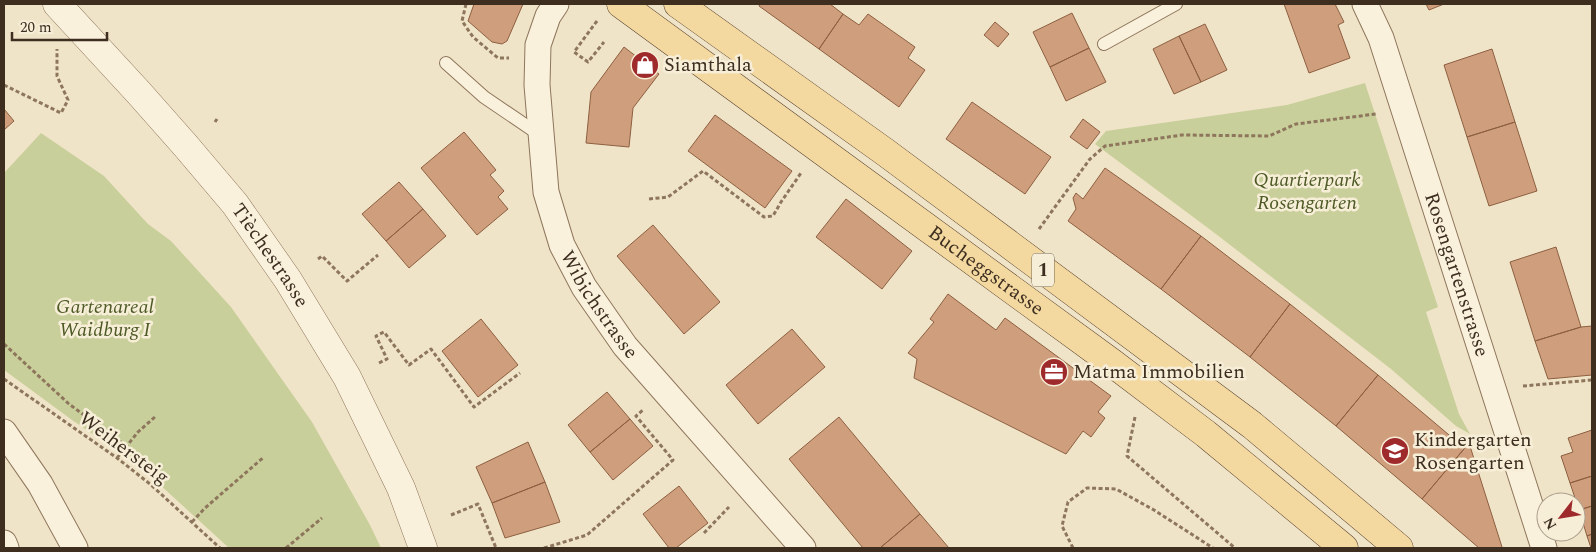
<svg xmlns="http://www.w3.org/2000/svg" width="1596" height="552" font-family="Spectral,serif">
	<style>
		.green { fill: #c9cf9b }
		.building { fill: #cf9f7d; stroke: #8d5f41 }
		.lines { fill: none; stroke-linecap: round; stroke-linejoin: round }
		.service-casing { stroke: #8d765c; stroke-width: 14 }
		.minor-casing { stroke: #8d765c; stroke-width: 27 }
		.tertiary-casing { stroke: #8d765c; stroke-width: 29 }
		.primary-casing { stroke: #5b4430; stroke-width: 29 }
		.path { stroke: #8d765c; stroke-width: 3; stroke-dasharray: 4 2.5; stroke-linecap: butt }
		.service { stroke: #faf1dc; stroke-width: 12 }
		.minor { stroke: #faf1dc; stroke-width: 25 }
		.tertiary { stroke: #faf1dc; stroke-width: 28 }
		.primary { stroke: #f3d9a0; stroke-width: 28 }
		.labels { text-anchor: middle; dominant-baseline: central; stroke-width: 5; stroke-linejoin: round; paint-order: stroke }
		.shield { fill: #f7eed8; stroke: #756857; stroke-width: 1 }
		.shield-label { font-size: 19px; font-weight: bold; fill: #3d2e20 }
		.poi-label { font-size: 20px; fill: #3d2e20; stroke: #f7eed8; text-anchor: start }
		.park-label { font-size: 20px; font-style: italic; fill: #4d5a26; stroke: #f7eed8 }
		.street-label { font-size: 20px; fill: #3d2e20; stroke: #f7eed8 }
	</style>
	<rect width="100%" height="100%" fill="#f0e4c8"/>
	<!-- green -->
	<path class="green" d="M1365 83 1438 307 1426 312 1459 414 1470 434 1456 426 1391 369 1212 231 1095 144 1106 131 1287 105Z
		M41 133 104 176 148 224 171 241 231 307 312 422 370 525 381 548H229L159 484 119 452 72 420 4 370V173Z"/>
	<!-- building -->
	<path class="building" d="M474 4H523L507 41 502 44 492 42 468 21Z
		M760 4H830L843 14 819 49 759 6Z
		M1284 4H1335L1344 22 1338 25 1350 58 1309 73Z
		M1426 4H1444L1429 10Z
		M1072 13 1089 48 1050 67 1033 32Z
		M843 14 859 25 868 14 915 47 908 58 925 70 899 107 819 49Z
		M995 22 1009 34 998 47 984 35Z
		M1205 24 1227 70 1201 82 1179 36Z
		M1179 36 1201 82 1174 94 1153 49Z
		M624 47 659 74 633 108 629 147 586 143 591 92Z
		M1089 48 1106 82 1066 101 1050 67Z
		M1492 49 1515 122 1467 137 1444 65Z
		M972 102 1051 157 1025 194 946 139Z
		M4 109 14 121 4 130Z
		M715 115 792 171 765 208 688 151Z
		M1083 119 1100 132 1087 149 1070 137Z
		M1515 122 1537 191 1489 206 1467 137Z
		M464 132 496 170 490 175 504 191 498 197 508 209 477 235 421 168Z
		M1105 168 1201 236 1161 289 1068 221 1076 209 1073 198 1076 193 1083 199Z
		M399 182 423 209 386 241 362 214Z
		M846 199 912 251 882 289 816 237Z
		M423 209 446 236 409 268 386 241Z
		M653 225 720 302 684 334 617 256Z
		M1201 236 1290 304 1250 357 1161 289Z
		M1556 247 1581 327 1535 341 1510 262Z
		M948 294 996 330 1005 318 1111 396 1098 412 1105 418 1091 437 1083 431 1066 454 914 378 917 359 908 353 934 322 930 319Z
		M1290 304 1378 375 1336 426 1250 357Z
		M481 319 518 365 478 397 442 351Z
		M1592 326V375L1548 379 1535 341 1581 327Z
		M792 329 825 367 758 424 726 385Z
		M1378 375 1455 440 1466 436 1469 443 1422 499 1336 426Z
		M607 392 630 419 590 452 568 425Z
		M839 417 920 514 880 548H863L789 459Z
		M630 419 653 446 613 480 590 452Z
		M1592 430V476L1570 483 1561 456 1573 452 1568 438Z
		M528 442 545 482 492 503 476 467Z
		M1469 443 1502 547 1501 548H1479L1422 499Z
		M1592 476V506L1579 510 1570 483Z
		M545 482 560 522 505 538 492 503Z
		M679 486 708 523 676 548H669L643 514Z
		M1592 506V534L1587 536 1579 510Z
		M920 514 949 548H880Z
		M1592 534V548H1591L1587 536Z"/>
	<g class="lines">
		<defs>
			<path id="service" d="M1104 44 1176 4
				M446 63 484 97 540 135"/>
			<g id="minor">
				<path id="s1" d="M556 4 548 16 538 45 537 85 546 192 562 245 584 287 625 346 803 548"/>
				<path id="s2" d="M1365 4 1381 38 1544 548"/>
				<path d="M4 432 40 484 75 548"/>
				<path d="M4 543 6 548"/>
			</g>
			<g id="tertiary">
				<path id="s3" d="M57 4 139 93 185 145 235 204 288 280 347 377 401 488 423 548"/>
			</g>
			<g id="primary">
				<path id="s4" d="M621 4 1111 362 1206 434 1344 548"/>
				<path d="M678 4 885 152 1252 425 1399 548"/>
			</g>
		</defs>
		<!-- service casing -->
		<use href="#service" class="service-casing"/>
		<!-- minor casing -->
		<use href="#minor" class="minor-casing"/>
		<!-- tertiary casing -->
		<use href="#tertiary" class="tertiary-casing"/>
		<!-- primary casing -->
		<use href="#primary" class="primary-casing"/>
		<!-- path -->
		<path class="path" d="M466 4 462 21 473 37 498 58H509
			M597 21 574 52 588 62 604 42
			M4 85 61 113 68 100 57 76V49
			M215 122 217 119
			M649 199 668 197 703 171 764 217 773 216 781 202 801 173
			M1039 229 1090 159 1105 146 1182 135 1269 136 1296 124 1376 114
			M318 259 322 256 347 281 378 255
			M4 344 69 404 126 446
			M379 363 387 359 376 336 384 332 409 365 431 349 474 407 520 373
			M4 379 117 458 150 484 220 548
			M1523 386 1592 380
			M1135 417 1127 456 1235 548
			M117 458 138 432 156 416
			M451 515 478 504 496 548
			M192 522 205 508 264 457
			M704 533 729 507
			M286 548 322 518
			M544 548 587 535 673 460 636 416 643 410
			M1073 548 1062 526 1068 502 1087 488 1116 489 1154 510 1213 548"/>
		<!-- service -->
		<use href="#service" class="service"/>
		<!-- minor -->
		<use href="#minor" class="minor"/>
		<!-- tertiary -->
		<use href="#tertiary" class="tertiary"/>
		<!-- primary -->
		<use href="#primary" class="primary"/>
	</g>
	<!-- icons -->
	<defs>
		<symbol id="shop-disc" viewBox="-11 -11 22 22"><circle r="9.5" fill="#9e2a2b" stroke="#f7eed8"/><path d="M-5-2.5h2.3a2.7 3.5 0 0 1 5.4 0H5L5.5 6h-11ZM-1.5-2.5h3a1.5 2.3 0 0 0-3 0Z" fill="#fff"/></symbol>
		<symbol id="office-disc" viewBox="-11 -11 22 22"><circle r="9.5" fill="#9e2a2b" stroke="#f7eed8"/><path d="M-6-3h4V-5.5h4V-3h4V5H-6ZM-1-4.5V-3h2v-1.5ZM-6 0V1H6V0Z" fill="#fff"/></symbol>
		<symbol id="school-disc" viewBox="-11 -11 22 22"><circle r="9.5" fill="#9e2a2b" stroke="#f7eed8"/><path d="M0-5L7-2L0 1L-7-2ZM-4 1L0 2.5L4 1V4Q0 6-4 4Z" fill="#fff"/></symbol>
	</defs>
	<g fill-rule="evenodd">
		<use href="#shop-disc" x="629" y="49" width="32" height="32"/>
		<use href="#office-disc" x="1038" y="356" width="32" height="32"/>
		<use href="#school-disc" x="1379" y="435" width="32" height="32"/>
	</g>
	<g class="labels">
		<!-- shield labels -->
		<rect class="shield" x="1032" y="253.5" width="22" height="33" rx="4"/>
		<g class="shield-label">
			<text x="1043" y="270">1</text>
		</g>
		<!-- poi labels -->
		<g class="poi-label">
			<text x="664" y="65">Siamthala</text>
			<text x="1073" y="372">Matma Immobilien</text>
			<text x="1414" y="440">Kindergarten<tspan x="1414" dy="23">Rosengarten</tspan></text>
		</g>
		<!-- park labels -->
		<g class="park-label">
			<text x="1307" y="180">Quartierpark<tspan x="1307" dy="23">Rosengarten</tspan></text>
			<text x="105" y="307">Gartenareal<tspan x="105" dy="23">Waidburg I</tspan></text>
		</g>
		<!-- street labels -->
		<g class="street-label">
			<text stroke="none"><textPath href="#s3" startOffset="330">Tièchestrasse</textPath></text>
			<text stroke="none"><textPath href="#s4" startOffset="452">Bucheggstrasse</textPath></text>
			<text stroke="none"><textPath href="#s2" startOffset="286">Rosengartenstrasse</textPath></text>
			<text stroke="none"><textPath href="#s1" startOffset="318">Wibichstrasse</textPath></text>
			<text transform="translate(124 448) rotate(37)">Weihersteig</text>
		</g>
	</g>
	<!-- border -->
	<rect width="1596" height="552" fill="none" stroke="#3d2e20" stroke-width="10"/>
	<!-- north arrow -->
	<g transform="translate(1561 517) rotate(239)"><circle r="24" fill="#f7eed8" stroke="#ada18e"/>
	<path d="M0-4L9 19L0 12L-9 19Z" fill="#9e2a2b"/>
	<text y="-8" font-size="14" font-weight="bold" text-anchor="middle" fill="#3d2e20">N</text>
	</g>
	<!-- scale -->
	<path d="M12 32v8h95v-8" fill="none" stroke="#3d2e20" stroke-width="2.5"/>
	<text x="20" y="32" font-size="15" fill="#3d2e20" stroke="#f7eed8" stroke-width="4" paint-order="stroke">20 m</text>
</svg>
